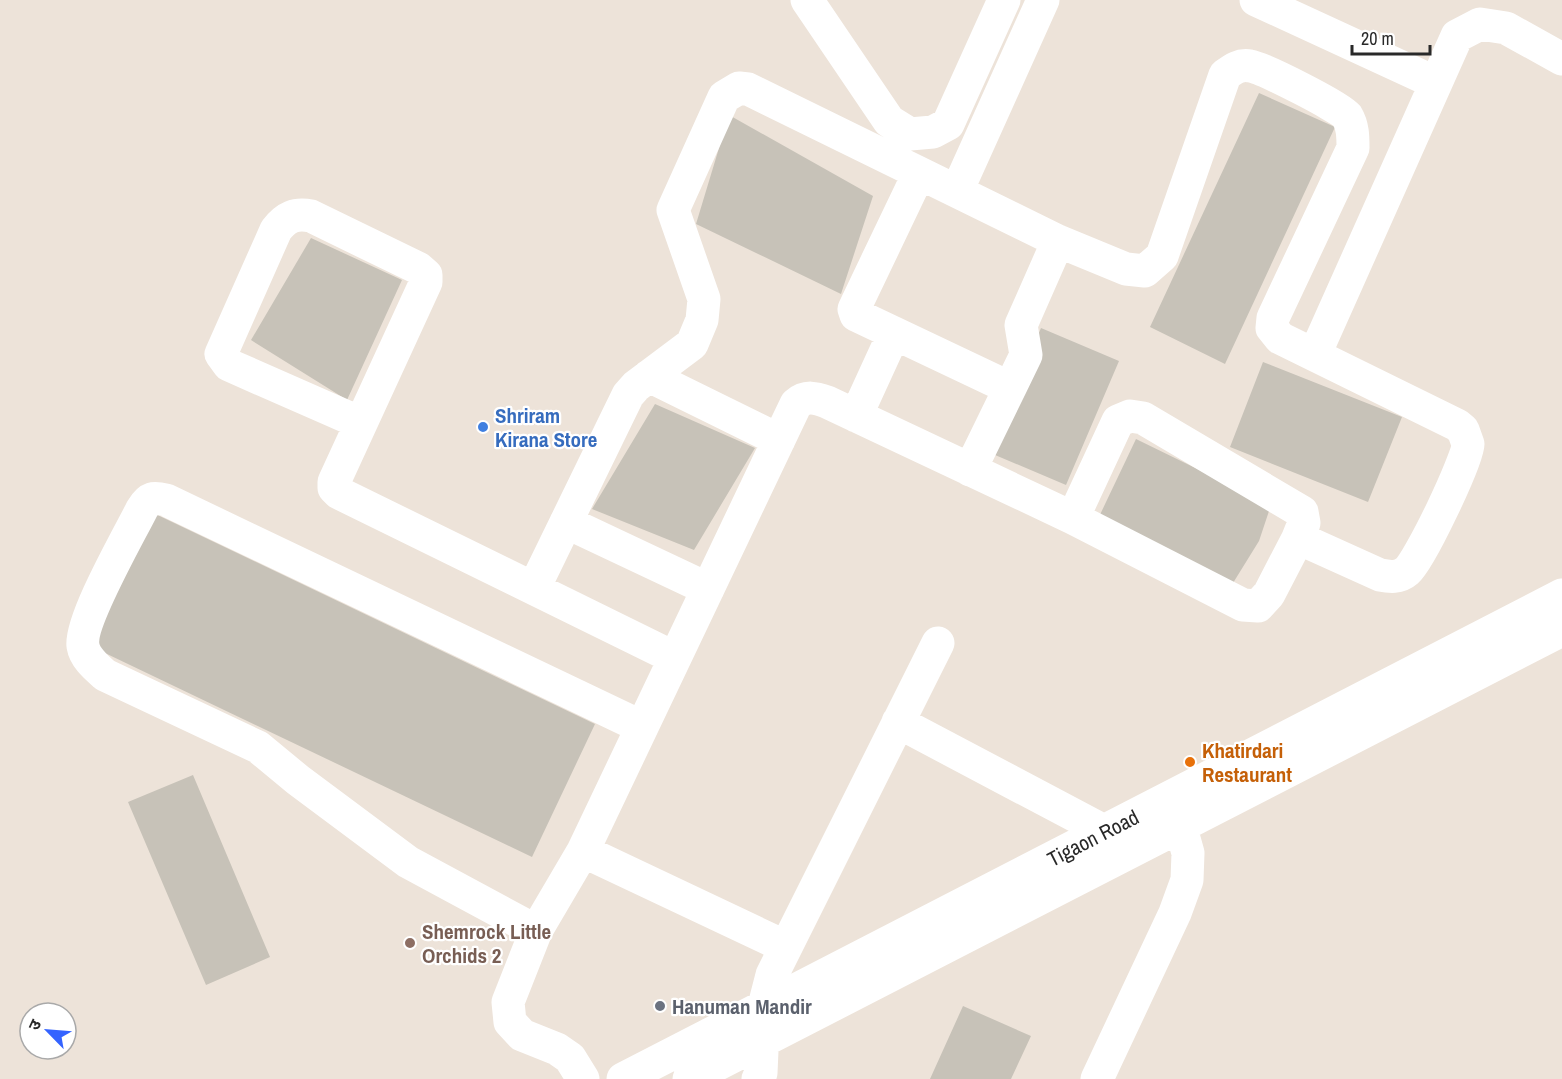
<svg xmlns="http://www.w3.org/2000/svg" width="1562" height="1079" font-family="'Archivo Narrow','Noto Sans Devanagari',sans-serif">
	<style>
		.building { fill: #c7c2b8 }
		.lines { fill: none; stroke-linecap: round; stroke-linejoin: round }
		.minor { stroke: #fff; stroke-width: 33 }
		.shop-dot { fill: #3f7fe0; stroke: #fff; stroke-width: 2 }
		.food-dot { fill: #e8710a; stroke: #fff; stroke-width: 2 }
		.education-dot { fill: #8d6e63; stroke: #fff; stroke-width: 2 }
		.worship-dot { fill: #6b7280; stroke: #fff; stroke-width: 2 }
		.labels { text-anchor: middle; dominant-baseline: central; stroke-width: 4.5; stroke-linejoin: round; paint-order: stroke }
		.shop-label { font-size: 21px; font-weight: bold; fill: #366cbe; stroke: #fff; text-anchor: start }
		.food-label { font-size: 21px; font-weight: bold; fill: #c56008; stroke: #fff; text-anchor: start }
		.street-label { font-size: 21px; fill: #292929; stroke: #fff }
		.education-label { font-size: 21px; font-weight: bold; fill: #785e54; stroke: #fff; text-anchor: start }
		.worship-label { font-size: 21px; font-weight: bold; fill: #5b616d; stroke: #fff; text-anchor: start }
	</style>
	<rect width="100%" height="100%" fill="#ede3d9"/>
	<!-- building -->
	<path class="building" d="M1259 93 1335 127 1225 364 1150 327Z
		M729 115 873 196 841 294 696 224Z
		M311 238 402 280 347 400 251 340Z
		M1041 328 1119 361 1066 485 988 452Z
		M1263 362 1402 417 1368 502 1230 447Z
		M655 404 755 448 694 550 592 509Z
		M1136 439 1271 505 1259 541 1233 583 1097 521Z
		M147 510 595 724 532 857 84 643Z
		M193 775 270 957 206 985 128 802Z
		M963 1006 1031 1036 1011 1079H930Z"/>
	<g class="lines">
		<!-- minor -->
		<path class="minor" d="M807 0 889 121 910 134 933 132 948 124 1004 0
			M1256 0 1434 82
			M957 191 1043 0
			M894 333 1010 388 970 470
			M1315 354 1457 36 1480 24 1506 28 1562 59
			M649 376 779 440
			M1010 388 1026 355 1021 325 1058 241
			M856 416 894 333 856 315 854 309 919 173
			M361 423 229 365 221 354 276 230C286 217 295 213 311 216L418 268 426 275V282L334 482V488L339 493 675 658
			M1073 518 1118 421 1130 416 1143 418 1302 512 1304 523 1298 538
			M566 522 708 589
			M534 588 628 395 636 386 692 344 702 320 704 299 673 210 724 97 739 88 748 89 1058 241 1126 269 1145 271 1162 256 1225 75C1233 69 1240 64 1250 66 1263 68 1340 107 1347 116 1353 126 1353 137 1353 148L1273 318 1272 328 1280 338 1457 425 1463 430 1468 444C1468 459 1420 560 1407 571 1399 578 1390 577 1380 575L1298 538 1269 594 1258 606 1243 605 1073 518 827 402C816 398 806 395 796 404L583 851 536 931 508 1002 510 1022 522 1035 557 1049 570 1058 583 1079
			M898 722 1106 832
			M583 851 786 947
			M536 931 408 862 298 780 258 747 105 675C96 667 85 658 83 646 79 622 129 535 142 509 149 497 153 497 166 500L642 727
			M623 1079 1562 595
			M689 1079 1562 630
			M758 1079 761 1073 764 1006 772 975 938 643
			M1097 1079 1175 913 1187 880 1188 853 1181 828"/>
	</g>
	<!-- markers -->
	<circle class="shop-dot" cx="483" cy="427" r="6"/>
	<circle class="food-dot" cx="1190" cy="762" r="6"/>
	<circle class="education-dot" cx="410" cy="943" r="6"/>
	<circle class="worship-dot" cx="660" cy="1006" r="6"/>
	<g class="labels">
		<!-- shop labels -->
		<g class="shop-label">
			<text x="495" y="415">Shriram<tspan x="495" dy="24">Kirana Store</tspan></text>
		</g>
		<!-- food labels -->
		<g class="food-label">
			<text x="1202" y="750">Khatirdari<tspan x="1202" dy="24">Restaurant</tspan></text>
		</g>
		<!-- street labels -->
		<g class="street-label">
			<text transform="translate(1093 838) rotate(-27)">Tigaon Road</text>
		</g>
		<!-- education labels -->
		<g class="education-label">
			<text x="422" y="931">Shemrock Little<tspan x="422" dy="24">Orchids 2</tspan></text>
		</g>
		<!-- worship labels -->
		<g class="worship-label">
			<text x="672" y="1006">Hanuman Mandir</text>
		</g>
	</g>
	<!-- north arrow -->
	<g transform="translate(48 1031) rotate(295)"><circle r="28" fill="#ffffff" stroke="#a9a9a9" stroke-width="1.5"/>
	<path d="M0-4.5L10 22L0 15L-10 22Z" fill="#3463ff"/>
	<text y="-9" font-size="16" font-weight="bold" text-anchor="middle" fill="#292929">उ</text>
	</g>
	<!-- scale -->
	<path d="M1352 45v9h78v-9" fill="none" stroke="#292929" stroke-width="3"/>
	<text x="1361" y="45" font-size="18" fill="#292929" stroke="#ffffff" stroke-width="4.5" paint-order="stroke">20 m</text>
</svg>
